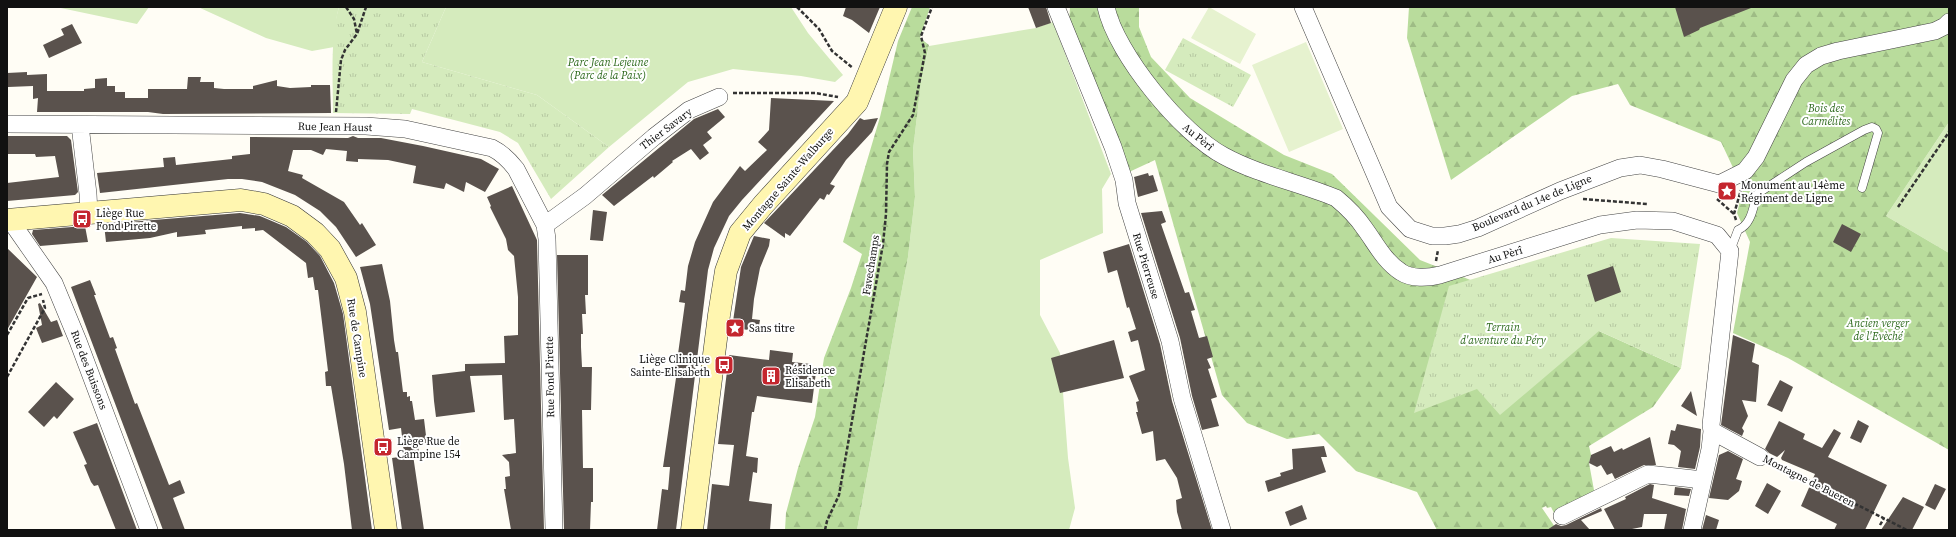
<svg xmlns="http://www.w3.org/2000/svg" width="1956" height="537" font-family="'Source Serif 4',serif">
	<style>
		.grass { fill: #d5ebbd }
		.forest { fill: url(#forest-firs) }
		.park { fill: url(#park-tufts) }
		.pitch { fill: #e6f2cf }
		.building { fill: #5a524d }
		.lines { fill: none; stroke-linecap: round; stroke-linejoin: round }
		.lane-casing { stroke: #444; stroke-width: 9 }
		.street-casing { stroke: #444; stroke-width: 18 }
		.secondary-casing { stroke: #333; stroke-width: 23 }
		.path { stroke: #333; stroke-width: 2.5; stroke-dasharray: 4 2; stroke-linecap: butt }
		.lane { stroke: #fff; stroke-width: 8 }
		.street { stroke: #fff; stroke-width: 17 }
		.secondary { stroke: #fff6b0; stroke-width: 22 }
		.labels { text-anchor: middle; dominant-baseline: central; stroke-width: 4; stroke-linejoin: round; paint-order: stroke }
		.park-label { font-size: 11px; font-style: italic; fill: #2f6b1f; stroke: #fff }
		.street-label { font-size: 11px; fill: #111; stroke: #fff }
		.poi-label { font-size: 11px; fill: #111; stroke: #fff; text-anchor: start }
	</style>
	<defs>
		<pattern id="forest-firs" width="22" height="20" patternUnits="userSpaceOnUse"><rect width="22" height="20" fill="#b9dc9c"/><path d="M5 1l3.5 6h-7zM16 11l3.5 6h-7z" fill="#9ebc85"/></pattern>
		<pattern id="park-tufts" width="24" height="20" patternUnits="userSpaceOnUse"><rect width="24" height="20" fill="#d5ebbd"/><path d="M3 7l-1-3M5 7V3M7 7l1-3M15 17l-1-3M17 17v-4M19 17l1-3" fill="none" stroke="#b6c8a1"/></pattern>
	</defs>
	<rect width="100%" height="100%" fill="#fffdf5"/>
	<!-- grass -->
	<path class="grass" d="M56 7H149L137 24Z
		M198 7H339L337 15 334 47 312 51 266 38Z
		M446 7H791L808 33 843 75 835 82 801 76 733 69 688 82 609 147 537 95 422 62Z
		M1053 22 1111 174 1102 189 1103 233 1040 260V315L1060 353 1068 458 1075 508 1069 530H857L908 257 915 197 913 150 921 82 929 46 1036 28Z
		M1949 122V253L1886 216Z"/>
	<!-- forest -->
	<path class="forest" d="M912 7H930L920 38 929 45 921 82 913 150 915 197 908 257 857 530H785L786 513 798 468 815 417 824 358 851 288 862 254 843 242 880 117 898 41Z
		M1070 7H1139V27L1151 57 1190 98 1284 155 1332 174 1420 260 1599 331 1681 368 1653 407 1589 446 1591 455 1589 463 1596 501 1554 513 1551 507 1547 508 1546 506 1542 508 1557 530H1437L1417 492 1356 471 1319 434 1287 439 1247 423 1222 395 1155 160 1129 172 1069 25Z
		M1409 7H1949V122L1886 216 1949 253V450L1788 358 1733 333 1750 242 1737 213 1743 189 1721 142 1630 105 1618 84 1572 96 1451 180 1407 38Z"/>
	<!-- park -->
	<path class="park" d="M339 7H446L422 62 537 95 609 147 551 199 518 143 500 132 412 109 410 114 333 113C333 82 330 36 339 7Z
		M1183 38 1251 75 1233 107 1165 70Z
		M1611 238 1700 244 1681 368 1599 331 1500 415 1477 389 1414 413 1449 286Z"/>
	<!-- pitch -->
	<path class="pitch" d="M1209 7 1256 34 1240 64 1191 38Z
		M1306 42 1343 129 1289 152 1252 65Z"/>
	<!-- building -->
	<path class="building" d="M846 7H880L869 33 852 20 843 16Z
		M1028 7H1046L1051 23 1036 28Z
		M1675 7H1751V8L1700 28 1699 30 1684 37Z
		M72 24 82 43 49 58 43 45 64 35 61 29Z
		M27 72V75L47 74V91H84V89L95 88V79L107 78V86H115V92H125V98H148V89H187L188 77H201L200 82H214V88L224 89H253V86L277 80V86L290 88 311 87V85H330L331 113 163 114 148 112H37L38 98 33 99V86L8 87 7 73Z
		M771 98 834 101 742 200 729 216 714 248 708 270 676 530H657L662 489 668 490 669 479 670 467H663L676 378H674L676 354H678L685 303 679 302 681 290 685 291 688 266 695 242 713 202 740 166 745 171 767 150 758 142 769 130Z
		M718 109 725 117 707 132 712 138 703 145 709 153 700 160 691 149 672 161 673 162 654 178 653 176 614 206 602 195 694 119Z
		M860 118 864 120 878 118 872 132 846 160 830 184 835 186 829 195 827 194 824 200 820 198 790 236 785 233V238L764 223 848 134Z
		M7 136H67L71 140 78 192 75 195 7 201V183L59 177 55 156 36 157 35 154H7Z
		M353 136 358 138H381L423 146 481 159 499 169 485 192 466 182 464 192 446 183 444 189 413 183 416 166 388 160 358 159V162L346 161 347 151 326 149 323 155 311 150H293L288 171 303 175 302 178 344 202 360 225 362 223 376 245 356 257 336 227 320 211 295 195 262 182 242 179H228L100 193 97 173 164 167 163 158 175 157 176 165 232 159V156L250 154V137L348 138Z
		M1148 173 1149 176 1153 175 1158 191 1138 197 1134 177Z
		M512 186 537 240 544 530H511L504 489H506L505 477 510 476 509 462 502 455 516 453 514 419 504 420 502 375 470 376 475 412 436 417 434 401 432 375 465 371V364L505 363 504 336 518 335V297L514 256 508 250 506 239 490 207 491 206 487 197Z
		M593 210 607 212 603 241 590 240Z
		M1162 211 1166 222 1161 224 1185 293 1189 292 1195 310 1191 311 1199 338 1207 336 1213 357 1207 359 1211 368 1208 369 1217 397 1211 399 1219 426 1202 430 1192 396 1180 338 1141 213Z
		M240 213 260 216 286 227 307 242 320 256 334 283 343 314 372 530H352L344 464 331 386H326L325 372 328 371 318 290H315L313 277 308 278 306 263 263 230 255 231V228L242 229V226L205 230 206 234 177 237V232L150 238 106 242 104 224Z
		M1842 224 1861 234 1851 252 1833 242Z
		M85 226 88 242 40 246 32 234 33 230Z
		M754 236 770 239 769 246 760 268 754 299 752 319 760 320 758 331 732 328 741 267Z
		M1129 244 1160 344 1172 401 1212 530H1182L1177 512 1176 500 1182 498 1177 478 1165 459 1156 461 1153 431 1142 434 1136 412H1138L1136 402 1139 401 1129 376 1145 370 1138 340 1131 342 1128 332 1136 329 1129 307 1127 308 1117 270 1108 273 1103 252Z
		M7 248 37 277 7 330Z
		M557 255H588V295H585L586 314H582L583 334H581V347L582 367H592L591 410H582L583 468H593V502H591L590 530H564Z
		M382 264 390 301 394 340 396 352H398L403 392H407V397L410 396V401H412L415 420 424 419 427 444 418 445 419 452 404 454 401 428 389 430 370 304 360 267Z
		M1613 266 1621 292 1595 302 1587 275Z
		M90 280 96 295H94L110 338 113 337 117 348 115 349 135 404 137 403 169 485 180 480 185 493 173 498 185 530H163L94 348 71 287Z
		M40 303 51 322 57 320 63 336 42 343 36 328 42 325 38 304Z
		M1733 335 1755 344 1752 362 1759 365 1756 402 1742 400 1748 416 1742 428 1744 431 1742 436 1721 425Z
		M1114 340 1124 378 1060 393 1051 358Z
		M770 350 793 353 792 362 811 364 810 371 816 372 812 403 757 396 754 412H752L746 456 758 458 757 473 753 472 749 501 772 504 770 530H707L712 484 729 486 734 445 718 444 729 355 769 360Z
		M1780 380 1793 387 1782 412 1767 405Z
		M56 382 74 399 57 419 54 416 44 427 28 412Z
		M1691 391 1697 416 1681 406Z
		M1858 420 1869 426 1861 443 1850 438Z
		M1779 421 1805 434 1803 439 1822 448 1834 429 1841 433 1828 457 1887 485 1865 530H1834L1837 524 1801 506 1815 474 1782 460 1781 458 1785 450 1777 457 1769 453 1765 449Z
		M97 423 107 450 137 530H116L98 485 94 486 91 482 84 465 87 464 73 432Z
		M1677 424 1701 429 1700 447 1695 469 1678 467 1681 451 1674 445 1668 444 1671 430 1675 431Z
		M1650 437 1656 465H1644L1615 479 1612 473 1607 475 1601 465 1597 467 1589 463 1591 455 1611 446 1614 452 1622 448 1623 450Z
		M1324 446 1327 457H1321L1326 472 1268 492 1265 481 1281 476 1280 473 1293 469 1292 449Z
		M1728 451 1743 459 1736 479 1742 481 1739 491 1728 500 1709 498 1719 455Z
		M413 455 424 530H402L392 458Z
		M1767 483 1781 491 1768 514 1755 506Z
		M1650 484 1654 485 1652 498 1686 509 1682 530H1664L1667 514H1644L1642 527 1627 530H1615L1604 509 1626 499 1625 497Z
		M1935 484 1946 489 1935 510 1925 505Z
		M1675 487 1691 489 1689 496 1674 495Z
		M1903 497 1924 507 1912 530H1881Z
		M1302 505 1307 519 1290 526 1285 512Z
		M1601 508 1602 511 1581 520 1590 530H1547L1556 524 1561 526 1566 525Z
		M1706 515 1719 520 1716 530H1702Z"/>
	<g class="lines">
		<defs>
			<path id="lane" d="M1730 251 1738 230C1752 224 1753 207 1757 194L1806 162 1864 130 1872 127 1876 129 1878 133 1862 188"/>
			<path id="street" d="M1056 7 1113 147 1124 180 1127 203 1170 341 1182 398 1222 530
				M1106 7C1116 54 1182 134 1224 156 1259 175 1300 183 1336 198 1347 207 1357 217 1365 229 1376 244 1385 262 1401 272 1411 279 1428 278 1440 275L1600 225 1637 220 1673 221 1717 235 1730 251 1711 425 1712 431 1710 449 1692 530
				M1303 7 1389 207 1410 229 1432 236H1445L1459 234 1478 228 1560 191 1620 168 1640 165 1662 169 1719 184 1745 171 1756 157 1794 80 1806 65 1821 56 1838 51 1935 31 1945 26 1949 22
				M7 124 366 126 405 129 492 148C502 153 509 160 516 169L545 225 547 239 554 530
				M80 125 88 194 89 214
				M10 220 54 283 78 341 149 530
				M545 225 585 196 654 137 689 110 719 97
				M1712 431 1760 457
				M1562 516 1648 474 1703 480"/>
			<path id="secondary" d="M7 220 241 200 264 204 292 216 315 233 330 249 346 278 355 312 386 530
				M692 530 719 315 726 271 740 233 763 205 857 102 896 7"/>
		</defs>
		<!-- lane casing -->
		<use href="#lane" class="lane-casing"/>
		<!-- street casing -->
		<use href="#street" class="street-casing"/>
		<!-- secondary casing -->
		<use href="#secondary" class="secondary-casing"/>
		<!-- path -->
		<path class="path" d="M346 7 354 19 357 34
			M797 7 819 29 832 51 853 68
			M733 93H815L838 97
			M336 112 341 60 345 50 357 34 366 7
			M1583 199 1647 204
			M1717 199 1734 214
			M1898 207 1949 132
			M1736 220 1734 214 1741 190
			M1436 261 1438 250
			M7 335 28 298 42 294
			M7 377 45 308 43 300
			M1774 463 1907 530
			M1880 525 1884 518
			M825 530 827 521 839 495 883 244 886 214 887 164 889 152 913 115 925 53 921 36 932 7"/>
		<!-- lane -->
		<use href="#lane" class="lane"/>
		<!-- street -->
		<use href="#street" class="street"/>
		<!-- secondary -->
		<use href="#secondary" class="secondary"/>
	</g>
	<!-- icons -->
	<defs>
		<symbol id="sight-square" viewBox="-11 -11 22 22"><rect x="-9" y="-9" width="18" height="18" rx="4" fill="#c4262e" stroke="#fff"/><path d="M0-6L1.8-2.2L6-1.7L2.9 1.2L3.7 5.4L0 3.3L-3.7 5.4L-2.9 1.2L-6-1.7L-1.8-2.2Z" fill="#fff"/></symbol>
		<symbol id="bus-square" viewBox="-11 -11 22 22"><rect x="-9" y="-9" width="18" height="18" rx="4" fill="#c4262e" stroke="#fff"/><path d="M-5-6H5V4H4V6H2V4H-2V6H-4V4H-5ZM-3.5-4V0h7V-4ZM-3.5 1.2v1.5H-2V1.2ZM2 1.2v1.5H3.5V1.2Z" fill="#fff"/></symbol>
		<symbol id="building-square" viewBox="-11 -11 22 22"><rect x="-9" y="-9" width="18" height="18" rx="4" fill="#c4262e" stroke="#fff"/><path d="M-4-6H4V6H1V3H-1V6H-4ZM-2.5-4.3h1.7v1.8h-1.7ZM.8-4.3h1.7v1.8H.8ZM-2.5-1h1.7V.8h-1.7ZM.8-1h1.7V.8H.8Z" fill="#fff"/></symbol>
	</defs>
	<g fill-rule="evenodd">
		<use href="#sight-square" x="1716" y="180" width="22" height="22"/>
		<use href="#bus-square" x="71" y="208" width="22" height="22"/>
		<use href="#sight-square" x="724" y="317" width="22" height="22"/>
		<use href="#bus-square" x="713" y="354" width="22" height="22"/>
		<use href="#building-square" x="760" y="365" width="22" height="22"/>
		<use href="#bus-square" x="372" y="436" width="22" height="22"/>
	</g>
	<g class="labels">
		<!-- park labels -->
		<g class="park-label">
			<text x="608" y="62">Parc Jean Lejeune<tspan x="608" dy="13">(Parc de la Paix)</tspan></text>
			<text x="1826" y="108">Bois des<tspan x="1826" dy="13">Carmélites</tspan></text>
			<text x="1878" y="323">Ancien verger<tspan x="1878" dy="13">de l'Evèché</tspan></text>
			<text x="1503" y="327">Terrain<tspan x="1503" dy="13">d'aventure du Péry</tspan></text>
		</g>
		<!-- street labels -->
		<g class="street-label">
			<text transform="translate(335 127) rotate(1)">Rue Jean Haust</text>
			<text transform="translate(666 129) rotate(-37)">Thier Savary</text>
			<text transform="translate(1198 137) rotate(39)">Au Pèrî</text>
			<text transform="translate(788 179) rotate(-49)">Montagne Sainte-Walburge</text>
			<text transform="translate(1532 203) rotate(-23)">Boulevard du 14e de Ligne</text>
			<text transform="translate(1505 255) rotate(-17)">Au Pèrî</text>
			<text transform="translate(871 265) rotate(-81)">Favechamps</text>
			<text transform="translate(1146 266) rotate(73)">Rue Pierreuse</text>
			<text transform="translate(357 338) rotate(81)">Rue de Campine</text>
			<text transform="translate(89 370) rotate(69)">Rue des Buissons</text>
			<text transform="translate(550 377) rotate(-91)">Rue Fond Pirette</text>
			<text transform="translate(1809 481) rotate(27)">Montagne de Bueren</text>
		</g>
		<!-- poi labels -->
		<g class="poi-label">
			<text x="1741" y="185">Monument au 14ème<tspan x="1741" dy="13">Régiment de Ligne</tspan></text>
			<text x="96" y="213">Liège Rue<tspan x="96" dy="13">Fond Pirette</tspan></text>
			<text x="749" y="328">Sans titre</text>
			<text x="710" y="359" text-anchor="end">Liège Clinique<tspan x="710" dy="13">Sainte-Elisabeth</tspan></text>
			<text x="785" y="370">Résidence<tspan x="785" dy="13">Elisabeth</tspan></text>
			<text x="397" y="441">Liège Rue de<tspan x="397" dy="13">Campine 154</tspan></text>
		</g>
	</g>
	<!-- border -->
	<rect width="1956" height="537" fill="none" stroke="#111111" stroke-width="16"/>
</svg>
